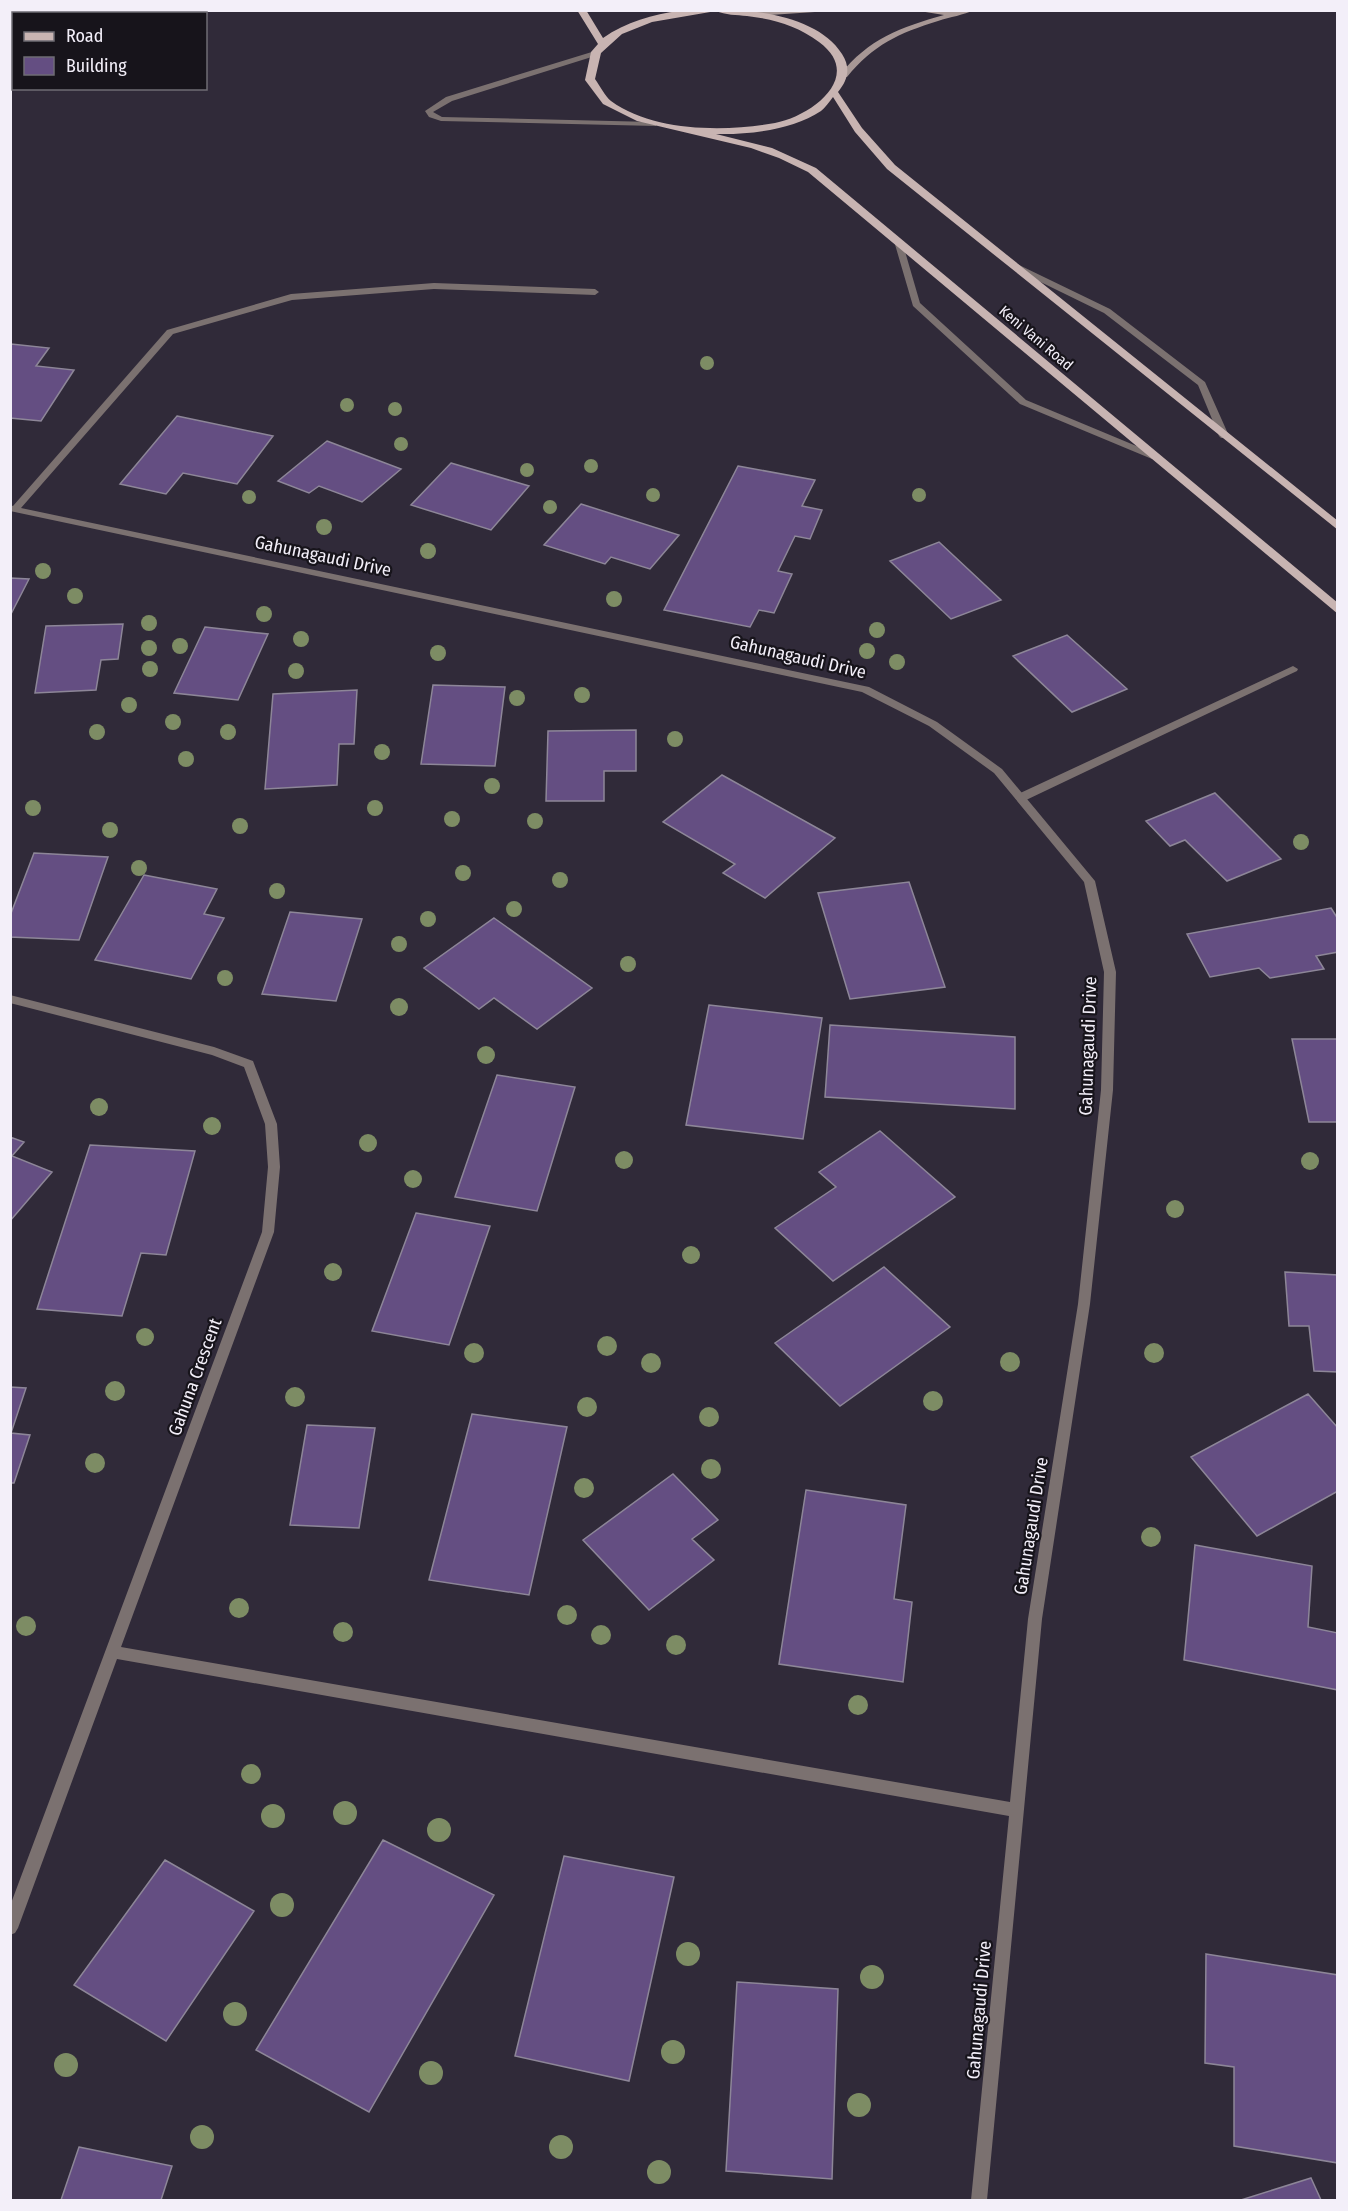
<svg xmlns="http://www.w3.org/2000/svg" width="1348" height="2211" font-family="'Fira Sans Condensed',sans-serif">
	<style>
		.building { fill: #644e82; stroke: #8d8698; stroke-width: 1.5 }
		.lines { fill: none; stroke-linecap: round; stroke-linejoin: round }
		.lane { fill: #7b7170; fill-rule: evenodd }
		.street { fill: #7b7170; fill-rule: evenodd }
		.secondary { fill: #a79795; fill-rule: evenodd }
		.primary { fill: #c8b4b2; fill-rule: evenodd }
		.tree { fill: #7d8c64 }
		.labels { text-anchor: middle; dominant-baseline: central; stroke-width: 4.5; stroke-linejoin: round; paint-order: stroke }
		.far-street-label { font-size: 15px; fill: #f3eff9; stroke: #17141b }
		.street-label { font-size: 18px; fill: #f3eff9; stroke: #17141b }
	</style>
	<rect width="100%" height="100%" fill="#302a39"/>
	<!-- building -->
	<path class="building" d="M11 344 49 348 36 366 74 370 41 421 10 418Z
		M177 416 273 436 237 484 183 473 166 494 120 484Z
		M327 441 401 469 362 502 319 486 309 493 278 481Z
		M451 463 529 486 491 530 411 505Z
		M738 466 815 480 802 506 822 510 810 539 795 536 778 571 792 574 774 613 759 610 750 627 664 610Z
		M581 504 679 535 650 569 611 557 605 564 544 545Z
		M939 542 1001 600 951 619 890 561Z
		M10 578 29 579 10 616Z
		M123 624 118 659 101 660 96 690 35 693 46 626Z
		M205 627 268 634 238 700 174 693Z
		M1067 635 1127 689 1072 712 1013 656Z
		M433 685 505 687 495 766 421 764Z
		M357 690 354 744H339L337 785 265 789 273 694Z
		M636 730V771H604V801H546L548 731Z
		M722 775 835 838 765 898 723 873 735 864 663 822Z
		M1215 793 1281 859 1227 881 1185 840 1170 846 1146 821Z
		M34 853 108 857 79 940 10 937V916Z
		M144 875 217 889 204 914 224 918 191 979 95 960Z
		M909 882 945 987 850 999 818 893Z
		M1331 908 1338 919V952L1316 956 1324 969 1270 978 1259 968 1210 977 1187 934Z
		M290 912 362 919 336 1001 262 994Z
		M494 918 592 988 537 1029 494 998 479 1009 424 968Z
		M709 1005 822 1018 803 1139 686 1125Z
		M830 1025 1015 1037V1109L825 1097Z
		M1292 1039H1338V1122H1309Z
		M497 1075 575 1087 537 1211 455 1197Z
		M880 1131 955 1197 833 1281 775 1228 836 1187 819 1172Z
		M10 1137 24 1142 12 1156 52 1172 10 1221Z
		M90 1145 195 1151 166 1255 141 1253 122 1316 37 1309Z
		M416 1213 490 1226 449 1345 372 1331Z
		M884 1267 950 1327 840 1406 775 1343Z
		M1285 1272 1338 1275V1372L1314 1371 1309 1326H1289Z
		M10 1387 26 1388 11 1433 30 1435 14 1483H10Z
		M1308 1394 1338 1428V1491L1257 1536 1191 1457Z
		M472 1414 567 1427 529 1595 429 1580Z
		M307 1425 375 1428 359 1528 290 1525Z
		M673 1474 718 1520 692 1539 714 1560 649 1610 583 1540Z
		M806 1490 906 1505 894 1599 912 1602 903 1682 779 1664Z
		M1195 1545 1312 1566 1308 1627 1338 1633V1690L1184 1660Z
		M383 1840 494 1895 369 2112 256 2050Z
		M564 1856 674 1877 629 2081 515 2056Z
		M165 1860 254 1911 166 2041 74 1985Z
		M1206 1954 1338 1975V2163L1234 2146V2067L1205 2063Z
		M737 1982 838 1989 832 2179 726 2171Z
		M79 2147 172 2166 161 2200H61Z
		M1311 2178 1321 2200H1241Z"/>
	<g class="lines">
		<!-- lane -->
		<path class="lane" d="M895 239 902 241 920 303 1026 400 1158 455V459H1152L1020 404 913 306 894 241Z
			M1015 263 1110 309 1205 382 1229 436 1227 438H1221L1219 436 1198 385 1104 313 1012 268 1011 266Z
			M1293 666 1298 669 1297 671 1024 801 1020 802 1015 798 1016 795Z"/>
		<!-- street -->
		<path class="street" d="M595 51H598V55L452 101 433 112 442 117 653 122 657 124 656 126 441 121 429 117 425 111 446 97Z
			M434 283 595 289 599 292 595 295 434 289 292 300 173 334 21 508 869 687 937 722 1002 769 1095 881 1116 972 1113 1090 1090 1304 1042 1619 987 2200H971L1009 1816 117 1659 18 1928 15 1933 10 1935V1906L262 1232 268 1167 265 1124 244 1067 212 1055 10 1003V995L214 1047 253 1061 277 1124 280 1167 274 1232 121 1647 1010 1802 1028 1619 1078 1304 1101 1090 1104 972 1084 882 994 773 929 726 862 692 10 511V505L13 506 167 330 291 294Z"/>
		<!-- secondary -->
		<path class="secondary" d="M784 10H845L756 16 752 14 756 12Z
			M913 10H974C964 15 950 17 938 21 899 33 873 45 847 77H841L840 75C868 39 901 27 944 15Z"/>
		<!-- primary -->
		<path class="primary" d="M577 10H586L603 38C626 22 653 14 680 11 727 6 814 9 842 54 851 68 848 80 838 92L862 128 895 165 1338 521V530L887 169 855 132 833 97C829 102 825 108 821 111 793 130 748 135 716 134L772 148 816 168 1338 603V614L808 172 779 158 751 148 637 121 603 104 585 80 591 52 598 44ZM716 11C725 15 737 15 747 16 773 19 798 26 819 42 865 76 812 116 775 123 725 132 654 132 611 101 605 96 600 86 595 79L601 53 622 34 652 22Z"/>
	</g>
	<!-- trees -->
	<g class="tree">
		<circle cx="707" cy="363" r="7"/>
		<circle cx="347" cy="405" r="7"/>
		<circle cx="395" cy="409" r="7"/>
		<circle cx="401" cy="444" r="7"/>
		<circle cx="591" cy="466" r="7"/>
		<circle cx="527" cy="470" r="7"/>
		<circle cx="653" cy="495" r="7"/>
		<circle cx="919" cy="495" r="7"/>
		<circle cx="249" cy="497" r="7"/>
		<circle cx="550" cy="507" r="7"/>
		<circle cx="324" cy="527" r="8"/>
		<circle cx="428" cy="551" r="8"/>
		<circle cx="43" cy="571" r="8"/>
		<circle cx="75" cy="596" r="8"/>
		<circle cx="614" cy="599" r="8"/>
		<circle cx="264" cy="614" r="8"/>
		<circle cx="149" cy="623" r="8"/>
		<circle cx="877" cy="630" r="8"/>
		<circle cx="301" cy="639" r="8"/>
		<circle cx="180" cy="646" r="8"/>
		<circle cx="149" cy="648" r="8"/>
		<circle cx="867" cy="651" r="8"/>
		<circle cx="438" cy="653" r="8"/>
		<circle cx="897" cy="662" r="8"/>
		<circle cx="150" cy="669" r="8"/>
		<circle cx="296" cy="671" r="8"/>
		<circle cx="582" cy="695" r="8"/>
		<circle cx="517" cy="698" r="8"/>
		<circle cx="129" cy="705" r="8"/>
		<circle cx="173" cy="722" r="8"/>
		<circle cx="97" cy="732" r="8"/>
		<circle cx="228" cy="732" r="8"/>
		<circle cx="675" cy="739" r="8"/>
		<circle cx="382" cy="752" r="8"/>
		<circle cx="186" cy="759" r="8"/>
		<circle cx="492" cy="786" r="8"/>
		<circle cx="33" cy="808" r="8"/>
		<circle cx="375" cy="808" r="8"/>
		<circle cx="452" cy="819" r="8"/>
		<circle cx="535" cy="821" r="8"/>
		<circle cx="240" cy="826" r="8"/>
		<circle cx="110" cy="830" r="8"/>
		<circle cx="1301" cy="842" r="8"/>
		<circle cx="139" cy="868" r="8"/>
		<circle cx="463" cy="873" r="8"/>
		<circle cx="560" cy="880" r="8"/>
		<circle cx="277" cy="891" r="8"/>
		<circle cx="514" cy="909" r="8"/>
		<circle cx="428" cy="919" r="8"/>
		<circle cx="399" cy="944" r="8"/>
		<circle cx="628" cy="964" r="8"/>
		<circle cx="225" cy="978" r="8"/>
		<circle cx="399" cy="1007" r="9"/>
		<circle cx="486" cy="1055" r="9"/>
		<circle cx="99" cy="1107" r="9"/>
		<circle cx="212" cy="1126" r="9"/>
		<circle cx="368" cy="1143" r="9"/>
		<circle cx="624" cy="1160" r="9"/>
		<circle cx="1310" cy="1161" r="9"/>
		<circle cx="413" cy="1179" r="9"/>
		<circle cx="1175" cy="1209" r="9"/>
		<circle cx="691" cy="1255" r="9"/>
		<circle cx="333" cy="1272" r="9"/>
		<circle cx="145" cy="1337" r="9"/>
		<circle cx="607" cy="1346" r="10"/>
		<circle cx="474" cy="1353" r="10"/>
		<circle cx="1154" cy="1353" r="10"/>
		<circle cx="1010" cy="1362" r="10"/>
		<circle cx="651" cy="1363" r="10"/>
		<circle cx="115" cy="1391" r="10"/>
		<circle cx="295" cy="1397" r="10"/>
		<circle cx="933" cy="1401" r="10"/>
		<circle cx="587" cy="1407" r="10"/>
		<circle cx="709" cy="1417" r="10"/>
		<circle cx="95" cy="1463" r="10"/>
		<circle cx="711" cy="1469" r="10"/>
		<circle cx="584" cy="1488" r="10"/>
		<circle cx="1151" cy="1537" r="10"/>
		<circle cx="239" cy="1608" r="10"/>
		<circle cx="567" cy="1615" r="10"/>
		<circle cx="26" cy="1626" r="10"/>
		<circle cx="343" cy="1632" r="10"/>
		<circle cx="601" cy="1635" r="10"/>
		<circle cx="676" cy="1645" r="10"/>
		<circle cx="858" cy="1705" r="10"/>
		<circle cx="251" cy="1774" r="10"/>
		<circle cx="345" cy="1813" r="12"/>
		<circle cx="273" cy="1816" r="12"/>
		<circle cx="439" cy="1830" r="12"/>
		<circle cx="282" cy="1905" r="12"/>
		<circle cx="688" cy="1954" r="12"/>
		<circle cx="872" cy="1977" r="12"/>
		<circle cx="235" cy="2014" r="12"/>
		<circle cx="673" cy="2052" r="12"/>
		<circle cx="66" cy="2065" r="12"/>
		<circle cx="431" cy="2073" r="12"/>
		<circle cx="859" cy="2105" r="12"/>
		<circle cx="202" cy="2137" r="12"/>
		<circle cx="561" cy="2147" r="12"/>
		<circle cx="659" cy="2172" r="12"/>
	</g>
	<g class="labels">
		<!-- far-street labels -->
		<g class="far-street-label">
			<text transform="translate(1036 338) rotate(40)">Keni Vani Road</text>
		</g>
		<!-- street labels -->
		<g class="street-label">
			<text transform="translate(323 556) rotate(12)">Gahunagaudi Drive</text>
			<text transform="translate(798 657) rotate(13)">Gahunagaudi Drive</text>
			<text transform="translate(1088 1046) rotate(-88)">Gahunagaudi Drive</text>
			<text transform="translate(195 1377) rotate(-70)">Gahuna Crescent</text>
			<text transform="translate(1031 1526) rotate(-81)">Gahunagaudi Drive</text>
			<text transform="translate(979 2010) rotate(-85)">Gahunagaudi Drive</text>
		</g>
	</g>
	<!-- border -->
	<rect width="1348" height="2211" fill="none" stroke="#f3eff9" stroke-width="24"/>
	<!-- legend -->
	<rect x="12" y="12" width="195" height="78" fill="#17141b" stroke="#6f6c74" stroke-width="1.5"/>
	<rect x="24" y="32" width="30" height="9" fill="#c8b4b2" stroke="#6f6c74" stroke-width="1.5"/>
	<text x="66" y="42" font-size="18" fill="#f3eff9">Road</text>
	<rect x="24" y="57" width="30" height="18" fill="#644e82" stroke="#6f6c74" stroke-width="1.5"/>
	<text x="66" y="72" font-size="18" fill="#f3eff9">Building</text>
</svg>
